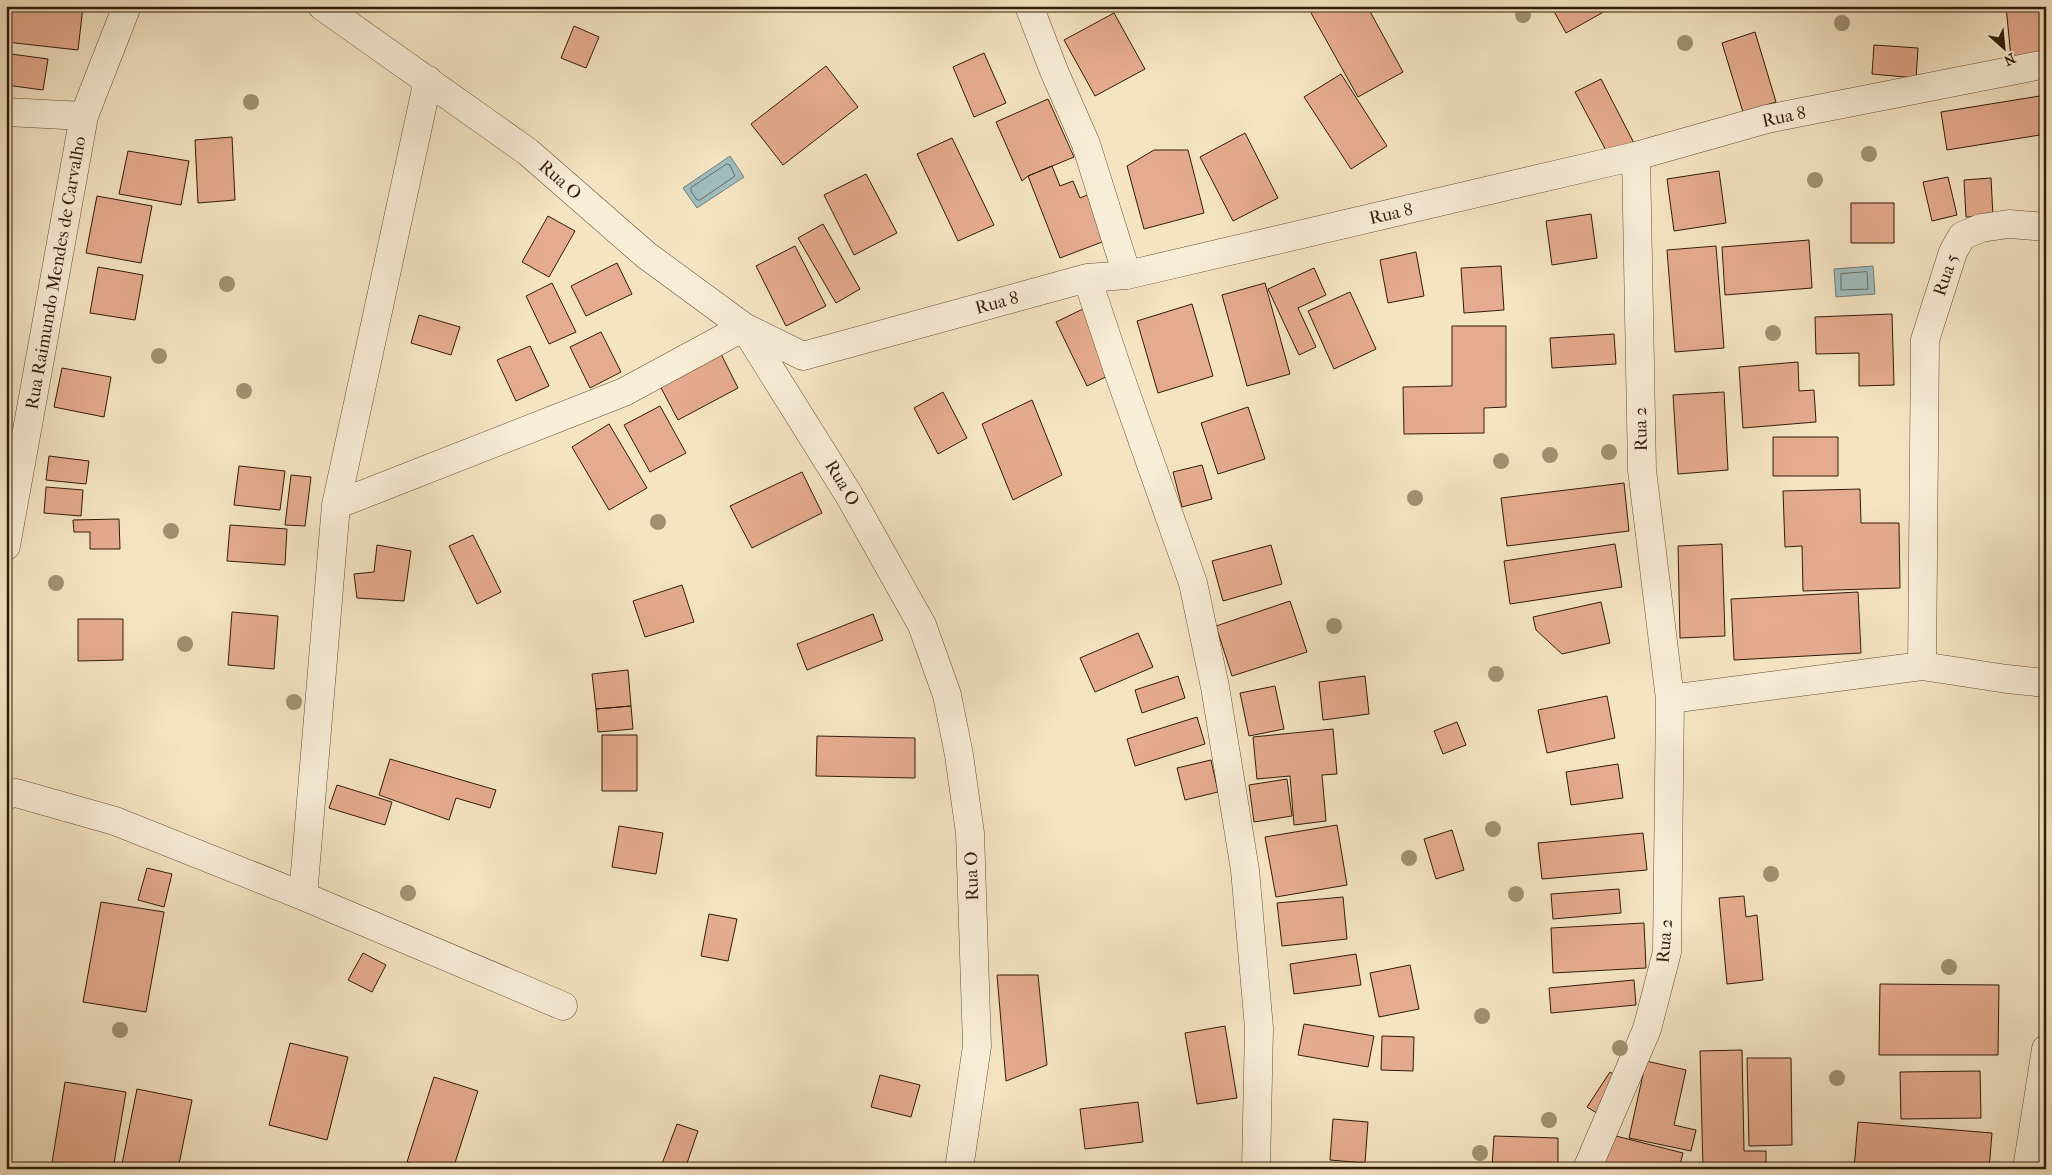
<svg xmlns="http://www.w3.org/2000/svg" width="2052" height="1175" font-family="'IM FELL French Canon',serif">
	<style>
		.water { fill: #9fbcbd; stroke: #737c75 }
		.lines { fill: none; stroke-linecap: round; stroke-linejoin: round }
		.shore { stroke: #686c62; stroke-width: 1 }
		.building { fill: #e5ab8e; stroke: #321b08 }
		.street-casing { stroke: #624d36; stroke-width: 29 }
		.street { stroke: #f8edd7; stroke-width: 28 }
		.tree { fill: #a09172 }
		.labels { text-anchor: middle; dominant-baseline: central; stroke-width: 4; stroke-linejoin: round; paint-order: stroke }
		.street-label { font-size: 18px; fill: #321b08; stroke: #f8edd7 }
	</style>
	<rect width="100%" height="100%" fill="#f4e4c2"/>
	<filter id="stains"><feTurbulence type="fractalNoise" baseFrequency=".004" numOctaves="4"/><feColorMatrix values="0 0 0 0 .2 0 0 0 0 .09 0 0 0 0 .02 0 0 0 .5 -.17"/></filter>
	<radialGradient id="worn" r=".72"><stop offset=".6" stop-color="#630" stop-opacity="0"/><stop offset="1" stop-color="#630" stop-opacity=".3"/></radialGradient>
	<!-- water -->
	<path class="water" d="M730 156 744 177 697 208 683 188Z
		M1873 266 1875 294 1836 297 1834 269Z"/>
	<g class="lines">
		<!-- shore -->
		<path class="shore" d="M727 164 730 165 735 176 700 200H697L691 191V188Z
			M1867 272 1868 289 1841 290V274Z"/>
	</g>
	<!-- building -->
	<path class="building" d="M7 6 83 7 78 50 6 42Z
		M1324 6H1367L1403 72 1358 97 1311 13Z
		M1551 6H1608L1609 9 1566 33Z
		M2006 6H2046V55L2011 58Z
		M1114 13 1145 69 1095 96 1064 40Z
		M574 26 599 37 586 68 561 58Z
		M1755 32 1776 102 1743 112 1722 43Z
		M1874 45 1918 48 1916 78 1872 74Z
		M984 53 1006 103 974 117 953 67Z
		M11 54 48 59 43 90 6 85Z
		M826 66 858 107 783 165 751 124Z
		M1341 74 1387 146 1351 169 1304 97Z
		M1601 79 1635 145 1610 158 1575 92Z
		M2046 95V134L1947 150 1941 112Z
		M1048 99 1074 157 1028 176 1022 181 996 122Z
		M1245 133 1278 198 1233 221 1200 157Z
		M232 137 235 200 198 203 195 140Z
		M952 138 994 225 958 241 917 154Z
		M1154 150H1188L1204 213 1144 229 1127 166Z
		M128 151 189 161 181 205 119 194Z
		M1052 166 1060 186 1073 181 1080 198 1092 193 1110 239 1060 258 1028 176Z
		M1719 171 1726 223 1674 231 1667 179Z
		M866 174 897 233 854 255 824 195Z
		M1948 177 1957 215 1932 221 1923 182Z
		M1991 178 1993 216 1966 217 1964 180Z
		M97 196 152 206 141 263 86 253Z
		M1851 203H1894V243H1851Z
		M1591 214 1597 258 1552 265 1546 221Z
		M548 216 575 231 549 277 522 262Z
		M823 224 860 289 836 303 798 238Z
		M1809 240 1812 288 1725 295 1722 247Z
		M795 246 826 306 786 326 756 266Z
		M1716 246 1724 348 1675 352 1667 250Z
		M1416 252 1424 296 1388 303 1380 260Z
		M617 263 632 294 586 316 571 286Z
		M1501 266 1504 310 1464 313 1461 268Z
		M98 267 143 275 135 320 90 313Z
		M1314 268 1326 295 1298 308 1316 347 1299 355 1268 289Z
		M552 283 576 332 549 344 526 296Z
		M1265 283 1290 374 1247 386 1222 295Z
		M1350 292 1376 349 1334 369 1308 311Z
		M1192 304 1213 376 1158 393 1137 321Z
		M1087 307 1118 371 1087 386 1056 322Z
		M1892 314 1894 385 1859 386V353L1816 354 1815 317Z
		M419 315 460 327 451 355 411 343Z
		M1452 326H1506V407L1484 408V433L1404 434 1403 387 1452 386Z
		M601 332 621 372 590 388 570 347Z
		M1614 334 1616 364 1552 368 1550 338Z
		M530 346 549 386 516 401 497 360Z
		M720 352 738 388 678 420 659 384Z
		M1798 362 1799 391 1814 390 1816 422 1743 428 1739 367Z
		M62 368 111 377 104 417 54 407Z
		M943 392 967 438 938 454 914 408Z
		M1724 392 1728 470 1678 474 1673 395Z
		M1032 400 1062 475 1013 500 982 424Z
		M660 406 686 453 650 472 624 425Z
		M1248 407 1265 459 1218 474 1201 423Z
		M609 424 647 488 609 510 572 447Z
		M1773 437H1838V476H1773Z
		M49 456 89 461 86 484 46 480Z
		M1202 465 1212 499 1182 507 1173 472Z
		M239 466 285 471 280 510 234 505Z
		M802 472 822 513 752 548 730 506Z
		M291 475 311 477 305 526 285 525Z
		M1624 483 1629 531 1507 546 1501 498Z
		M46 487 83 490 81 516 44 513Z
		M1860 489 1861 523H1899L1900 588 1803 591 1802 546 1785 547 1783 491Z
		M119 519 120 549H90V532H74L73 520Z
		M230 525 287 529 285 565 227 561Z
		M473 535 501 592 477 604 449 546Z
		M1615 544 1622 587 1510 604 1504 561Z
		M1722 544 1725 636 1680 638 1678 546Z
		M377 545 411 551 404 601 357 598 354 574 374 572Z
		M1271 545 1282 584 1223 601 1212 561Z
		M682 585 694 622 645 637 633 601Z
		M1858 592 1861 653 1734 660 1731 599Z
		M1290 601 1307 652 1232 676 1216 626Z
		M1601 602 1610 643 1562 654 1536 630 1533 617Z
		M232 612 278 616 274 669 228 665Z
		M873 614 883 640 807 670 797 644Z
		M78 619H123V660L78 661Z
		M1138 633 1153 667 1095 692 1080 658Z
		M628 670 631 706 596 709 592 674Z
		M1178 676 1185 698 1142 713 1135 690Z
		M1365 676 1369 714 1323 720 1319 682Z
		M1275 686 1284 729 1249 736 1240 693Z
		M1607 696 1615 738 1547 753 1538 710Z
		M631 706 633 729 598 732 596 709Z
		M1197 717 1205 744 1135 766 1127 739Z
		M1457 722 1466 745 1443 754 1434 731Z
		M1333 729 1337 774 1322 775 1326 821 1294 825 1290 776 1257 779 1253 737Z
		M602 735H637V791H602Z
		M817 736 915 738V778L816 776Z
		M390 759 496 790 490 808 456 798 449 820 379 795Z
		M1211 760 1218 792 1185 800 1177 768Z
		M1618 764 1623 798 1571 805 1566 772Z
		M1287 779 1292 816 1254 822 1249 785Z
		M337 785 392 802 385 825 329 808Z
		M1337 825 1347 885 1276 897 1265 837Z
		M619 826 663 833 656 874 612 867Z
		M1452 830 1464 870 1436 879 1424 839Z
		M1643 833 1647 870 1542 879 1538 843Z
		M147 868 172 874 164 907 138 900Z
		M1619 889 1621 913 1553 919 1551 894Z
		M1744 896 1746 917 1757 915 1763 980 1727 984 1719 898Z
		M1343 897 1347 939 1282 946 1277 903Z
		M101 902 164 912 146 1012 83 1002Z
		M709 914 737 919 728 961 701 956Z
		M1644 923 1646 968 1553 973 1551 928Z
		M363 953 386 965 372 992 348 980Z
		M1356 954 1361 985 1294 994 1290 964Z
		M1410 965 1419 1009 1379 1017 1370 973Z
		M997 975H1038L1047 1065 1006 1081Z
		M1634 980 1636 1005 1551 1013 1549 988Z
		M1880 984 1999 985 1998 1055H1879Z
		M1304 1024 1374 1036 1368 1067 1298 1055Z
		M1225 1026 1237 1098 1197 1104 1185 1033Z
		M1382 1036 1414 1037 1413 1071 1381 1070Z
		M290 1043 348 1057 327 1140 269 1125Z
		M1742 1050 1744 1151H1766V1169H1703L1700 1051Z
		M1747 1058H1791L1792 1145 1749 1146Z
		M1646 1061 1686 1070 1674 1125 1696 1130 1691 1151 1629 1138Z
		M1980 1071 1981 1118 1901 1119 1900 1072Z
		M1610 1072 1622 1080 1600 1115 1587 1107Z
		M880 1075 920 1085 911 1117 871 1107Z
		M434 1077 478 1091 453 1169H428L407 1162Z
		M65 1082 126 1092 113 1169H51Z
		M137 1089 192 1100 178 1169H121Z
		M1138 1102 1143 1142 1085 1149 1080 1109Z
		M1333 1119 1368 1122 1365 1163 1330 1160Z
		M1858 1122 1992 1133 1989 1169H1854Z
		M677 1124 698 1131 685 1169H660Z
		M1608 1134 1683 1153 1679 1169H1600Z
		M1494 1136 1558 1138V1168L1492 1166Z"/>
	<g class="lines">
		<defs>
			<path id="street" d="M322 6 528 152 646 255 744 327 849 495 922 625 947 695 959 755 970 833 977 1046 959 1169
				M1029 6 1054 71 1086 144 1127 275
				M6 112 84 116
				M1087 278 1118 371 1193 583 1215 687 1245 870 1259 1028 1256 1169
				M744 327 803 356 1087 278 1127 275 1636 156 1767 119 2046 64
				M336 505 624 392 744 327
				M6 546 84 116 127 6
				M1922 666 1925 340 1953 252 1962 236 1981 228 2009 224 2046 227
				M1670 699 1922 666 2007 679 2046 683
				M6 795 16 793 115 821 303 896 563 1006
				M303 896 336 505 428 80
				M1587 1169 1647 1029 1667 952 1670 699 1642 470 1636 156
				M2027 1169 2046 1049"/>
		</defs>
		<!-- street casing -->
		<use href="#street" class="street-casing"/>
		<!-- street -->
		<use href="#street" class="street"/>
	</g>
	<!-- trees -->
	<g class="tree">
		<circle cx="1523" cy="15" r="8"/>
		<circle cx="1842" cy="23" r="8"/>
		<circle cx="1685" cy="43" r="8"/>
		<circle cx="251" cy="102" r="8"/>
		<circle cx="1869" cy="154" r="8"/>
		<circle cx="1815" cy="180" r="8"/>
		<circle cx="227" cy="284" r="8"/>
		<circle cx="1773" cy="333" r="8"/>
		<circle cx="159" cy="356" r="8"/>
		<circle cx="244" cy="391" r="8"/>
		<circle cx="1609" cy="452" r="8"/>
		<circle cx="1550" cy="455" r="8"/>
		<circle cx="1501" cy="461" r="8"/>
		<circle cx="1415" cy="498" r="8"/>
		<circle cx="658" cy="522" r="8"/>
		<circle cx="171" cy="531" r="8"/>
		<circle cx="56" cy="583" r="8"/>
		<circle cx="1334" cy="626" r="8"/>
		<circle cx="185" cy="644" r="8"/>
		<circle cx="1496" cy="674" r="8"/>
		<circle cx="294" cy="702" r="8"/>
		<circle cx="1493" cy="829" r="8"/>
		<circle cx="1409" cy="858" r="8"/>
		<circle cx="1771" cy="874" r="8"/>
		<circle cx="408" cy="893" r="8"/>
		<circle cx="1516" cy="894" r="8"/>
		<circle cx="1949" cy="967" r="8"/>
		<circle cx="1482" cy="1016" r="8"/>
		<circle cx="120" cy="1030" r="8"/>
		<circle cx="1620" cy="1048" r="8"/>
		<circle cx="1837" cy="1078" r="8"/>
		<circle cx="1549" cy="1120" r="8"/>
		<circle cx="1480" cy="1153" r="8"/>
	</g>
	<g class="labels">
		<!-- street labels -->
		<g class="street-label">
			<text transform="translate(1784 117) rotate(-12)">Rua 8</text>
			<text transform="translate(560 180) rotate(41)">Rua O</text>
			<text transform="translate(1391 214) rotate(-13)">Rua 8</text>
			<text transform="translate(56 273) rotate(-80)">Rua Raimundo Mendes de Carvalho</text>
			<text transform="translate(1946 275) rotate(-71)">Rua 5</text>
			<text transform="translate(997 303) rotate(-15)">Rua 8</text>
			<text transform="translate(1641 429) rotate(-91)">Rua 2</text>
			<text transform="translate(842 483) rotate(59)">Rua O</text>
			<text transform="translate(972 876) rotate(-92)">Rua O</text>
			<text transform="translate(1665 941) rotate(-85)">Rua 2</text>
		</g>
	</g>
	<!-- margin -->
	<rect width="2052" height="1175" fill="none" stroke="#f4e4c2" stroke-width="25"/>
	<rect x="8" y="8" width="2037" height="1160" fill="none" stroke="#321b08" stroke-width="2.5"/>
	<rect x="12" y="12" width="2027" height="1150" fill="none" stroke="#321b08"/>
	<!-- north arrow -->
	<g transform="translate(2004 48) rotate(153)" stroke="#f8edd7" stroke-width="4" paint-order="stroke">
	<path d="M0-4L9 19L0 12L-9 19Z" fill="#321b08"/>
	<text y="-8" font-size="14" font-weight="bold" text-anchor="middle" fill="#321b08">N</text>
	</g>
	<rect width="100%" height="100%" filter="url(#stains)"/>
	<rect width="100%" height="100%" fill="url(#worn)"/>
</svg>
